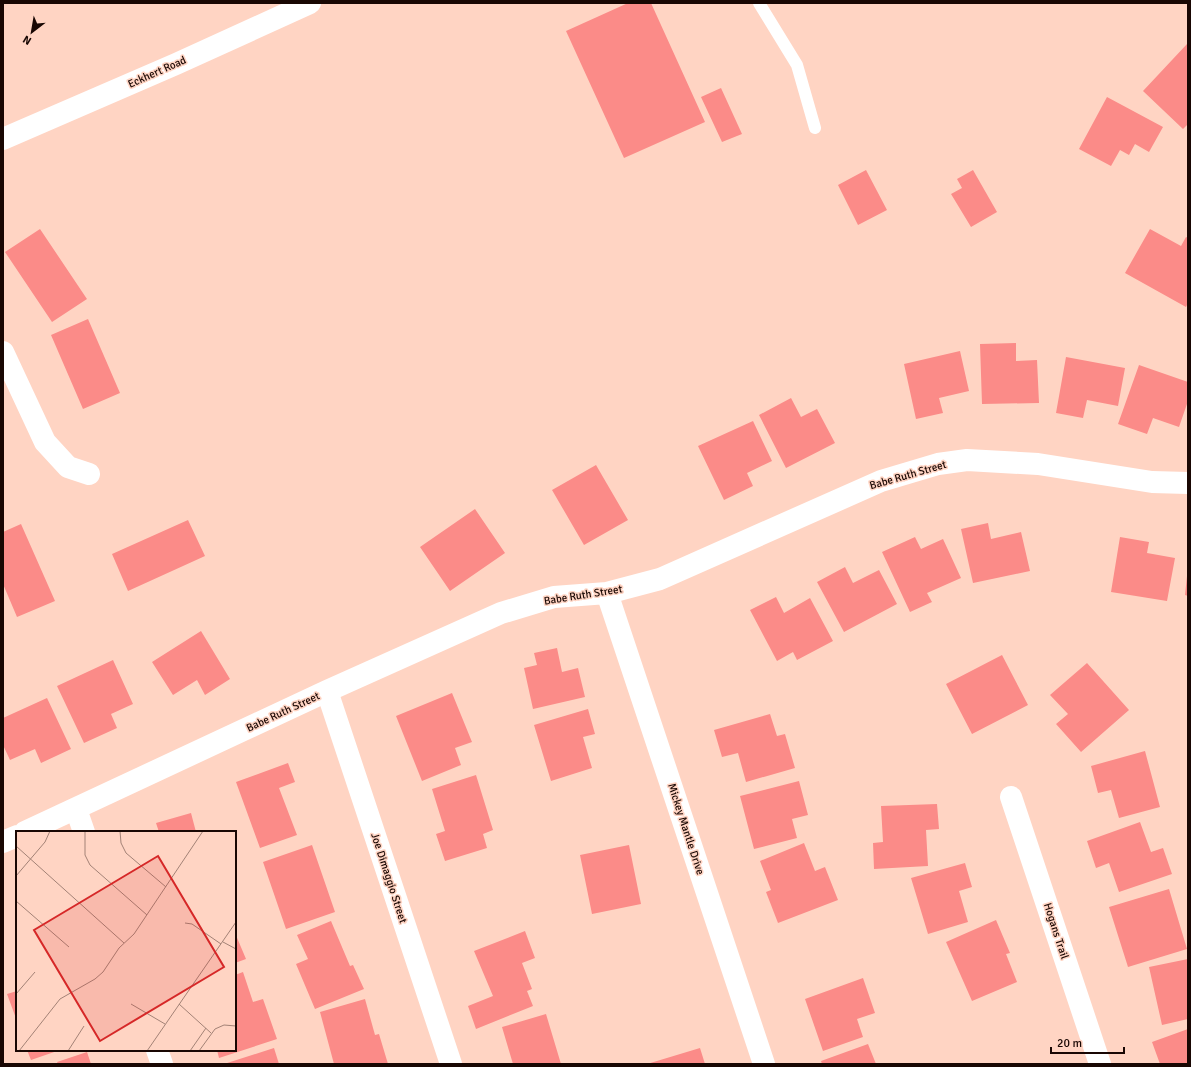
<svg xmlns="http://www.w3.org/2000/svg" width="1191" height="1067" font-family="Signika,sans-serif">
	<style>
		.building { fill: #fb8b88 }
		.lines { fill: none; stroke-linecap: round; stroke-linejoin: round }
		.service { stroke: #fff; stroke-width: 12 }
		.minor { stroke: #fff; stroke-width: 22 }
		.secondary { stroke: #fff; stroke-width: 22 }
		.labels { text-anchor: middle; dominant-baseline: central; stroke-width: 3; stroke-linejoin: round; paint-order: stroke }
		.street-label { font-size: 11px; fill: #190703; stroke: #ffd4c3 }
		.inset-road { fill: none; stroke: #a38276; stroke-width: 1 }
		.view { fill: #d62828; fill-opacity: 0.15; stroke: #d62828; stroke-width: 2 }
		.inset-edge { fill: none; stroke: #190703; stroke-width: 2 }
	</style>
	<rect width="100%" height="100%" fill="#ffd4c3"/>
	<!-- building -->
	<path class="building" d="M628 3H651L705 122 624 158 566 31Z
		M1187 44 1188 124 1183 129 1143 91Z
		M721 88 742 134 722 142 701 97Z
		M1107 97 1163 127 1149 152 1135 144 1129 155 1120 150 1111 166 1079 149Z
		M866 170 887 210 858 225 838 185Z
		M973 170 997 212 971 227 951 194 962 188 957 179Z
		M40 229 87 299 52 322 5 252Z
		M1150 229 1181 246 1186 237 1188 238V303L1186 307 1125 273Z
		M88 319 120 393 83 409 51 335Z
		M1016 343V361L1037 360 1039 403 982 404 980 344Z
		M960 351 969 391 939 398 943 413 916 419 904 364Z
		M1066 357 1125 368 1118 406 1087 400 1083 418 1056 413Z
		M1139 365 1188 382V401L1179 427 1153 418 1147 434 1118 424Z
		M791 398 801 417 817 409 835 443 786 468 759 415Z
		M753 421 772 461 747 473 753 486 724 500 698 446Z
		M596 465 628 520 584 545 552 490Z
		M475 509 505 553 450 591 420 547Z
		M188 520 205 556 128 591 112 554Z
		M988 523 991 539 1021 532 1030 571 973 583 961 529Z
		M21 524 55 601 17 617 3 584V532Z
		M915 537 921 549 943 539 961 578 927 593 932 602 910 612 882 552Z
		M1120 537 1149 542 1147 553 1175 558 1167 601 1111 592Z
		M845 567 853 583 879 570 897 604 844 632 817 582Z
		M1187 576H1188V596L1185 595Z
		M776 597 784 613 810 598 833 641 797 660 793 652 777 661 750 610Z
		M201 631 230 679 205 695 197 680 173 695 152 662Z
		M557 648 562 672 578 668 585 697 533 709 524 668 537 665 534 653Z
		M1002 655 1028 705 972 734 946 684Z
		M113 660 133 704 111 714 117 728 84 743 57 686Z
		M1087 663 1129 710 1081 752 1056 724 1068 714 1050 695Z
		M452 693 472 742 455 748 461 765 422 781 396 716Z
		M47 698 71 749 41 763 35 749 10 760 3 745V718Z
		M588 709 595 734 583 737 592 768 551 781 534 725Z
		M770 714 777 736 785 734 795 768 746 782 738 753 722 757 714 730Z
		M1145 751 1160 807 1119 818 1111 790 1098 793 1091 766Z
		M288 763 295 782 279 788 297 835 260 848 236 782Z
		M476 775 493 830 483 834 487 848 445 861 436 834 445 831 432 789Z
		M799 781 808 815 792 819 797 838 754 849 740 796Z
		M937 804 939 829 926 830 928 866 874 869 873 843 883 842 881 806Z
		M191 813 196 832H159L156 823Z
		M1140 822 1151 852 1163 848 1172 874 1119 892 1109 863 1096 868 1087 841Z
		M804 843 815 871 825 867 838 900 778 923 766 892 771 890 760 861Z
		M312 845 335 912 286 929 263 862Z
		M629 845 641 904 592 914 580 855Z
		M965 863 972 887 959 891 968 922 928 934 911 878Z
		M1169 889 1187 949 1128 967 1109 907Z
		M996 920 1010 953 1006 954 1017 982 972 1001 946 942Z
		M331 921 350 966 353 965 364 989 315 1009 296 964 308 959 297 935Z
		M525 931 535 958 522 963 532 989 527 991 533 1006 476 1029 468 1006 493 996 474 951Z
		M235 933 246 959 235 963Z
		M1188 959V1019L1162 1025 1149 967Z
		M243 972 253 1002 263 999 277 1039 219 1058 217 1050H235V975Z
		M863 978 875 1013 857 1019 863 1037 823 1051 805 999Z
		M17 991V1021L7 994Z
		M365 999 375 1035 379 1034 388 1064H334L320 1012Z
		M546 1014 561 1064H513L502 1027Z
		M1188 1029V1064H1160L1152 1042Z
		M868 1044 876 1064H822L821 1061Z
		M274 1048 279 1064H224Z
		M700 1048 705 1064H647Z
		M27 1050H60L31 1060Z
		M87 1052 91 1064H58L57 1062Z"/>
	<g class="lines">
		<!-- service -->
		<path class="service" d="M759 3 797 65 815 128"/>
		<!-- minor -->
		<path class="minor" d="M3 352 45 442 68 467 89 474
			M607 593 764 1064
			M327 691 451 1064
			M1011 797 1100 1064
			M76 809 84 832
			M25 832 327 691 501 613 554 597 607 593 660 579 881 481 938 464 967 460 1038 464 1152 482 1188 483
			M3 842 17 836
			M157 1050 162 1064"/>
		<!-- secondary -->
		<path class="secondary" d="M3 139 176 64 310 3"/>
	</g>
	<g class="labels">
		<!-- street labels -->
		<g class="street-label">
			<text transform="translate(157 72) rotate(-24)">Eckhert Road</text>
			<text transform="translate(908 475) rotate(-16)">Babe Ruth Street</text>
			<text transform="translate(583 595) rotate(-9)">Babe Ruth Street</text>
			<text transform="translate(283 712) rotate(-25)">Babe Ruth Street</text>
			<text transform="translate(686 829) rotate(72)">Mickey Mantle Drive</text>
			<text transform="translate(389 878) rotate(72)">Joe Dimaggio Street</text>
			<text transform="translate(1056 931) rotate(72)">Hogans Trail</text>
		</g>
	</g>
	<!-- overview -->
	<g transform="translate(16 831)">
		<rect width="220" height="220" fill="#ffd4c3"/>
		<path class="inset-road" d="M69 0V24L74 34 131 84M104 0 105 12 110 22 150 56M0 15 108 112M0 45 29 11 34 0M0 70 53 116M169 92 176 93 205 113M207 111 220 118M0 163 19 141M115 173 149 193M163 173 195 202M3 220 44 168 79 148 87 141 103 117 118 103 187 0M52 220 68 195M131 220 220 91M174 220 190 197M183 220 199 198 208 194 220 195"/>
		<path class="view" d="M142 25 208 136 84 210 18 99Z"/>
		<rect width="220" height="220" class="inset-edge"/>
	</g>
	<!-- border -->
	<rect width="1191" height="1067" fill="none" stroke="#190703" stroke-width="8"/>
	<!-- north arrow -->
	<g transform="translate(32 32) rotate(211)" stroke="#ffd4c3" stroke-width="3" paint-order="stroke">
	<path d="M0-3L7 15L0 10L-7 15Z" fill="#190703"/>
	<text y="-6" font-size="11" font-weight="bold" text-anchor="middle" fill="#190703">N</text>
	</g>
	<!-- scale -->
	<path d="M1051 1047v6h73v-6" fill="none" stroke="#190703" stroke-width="2"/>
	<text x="1057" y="1047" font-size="12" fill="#190703" stroke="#ffd4c3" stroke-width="3" paint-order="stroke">20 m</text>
</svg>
